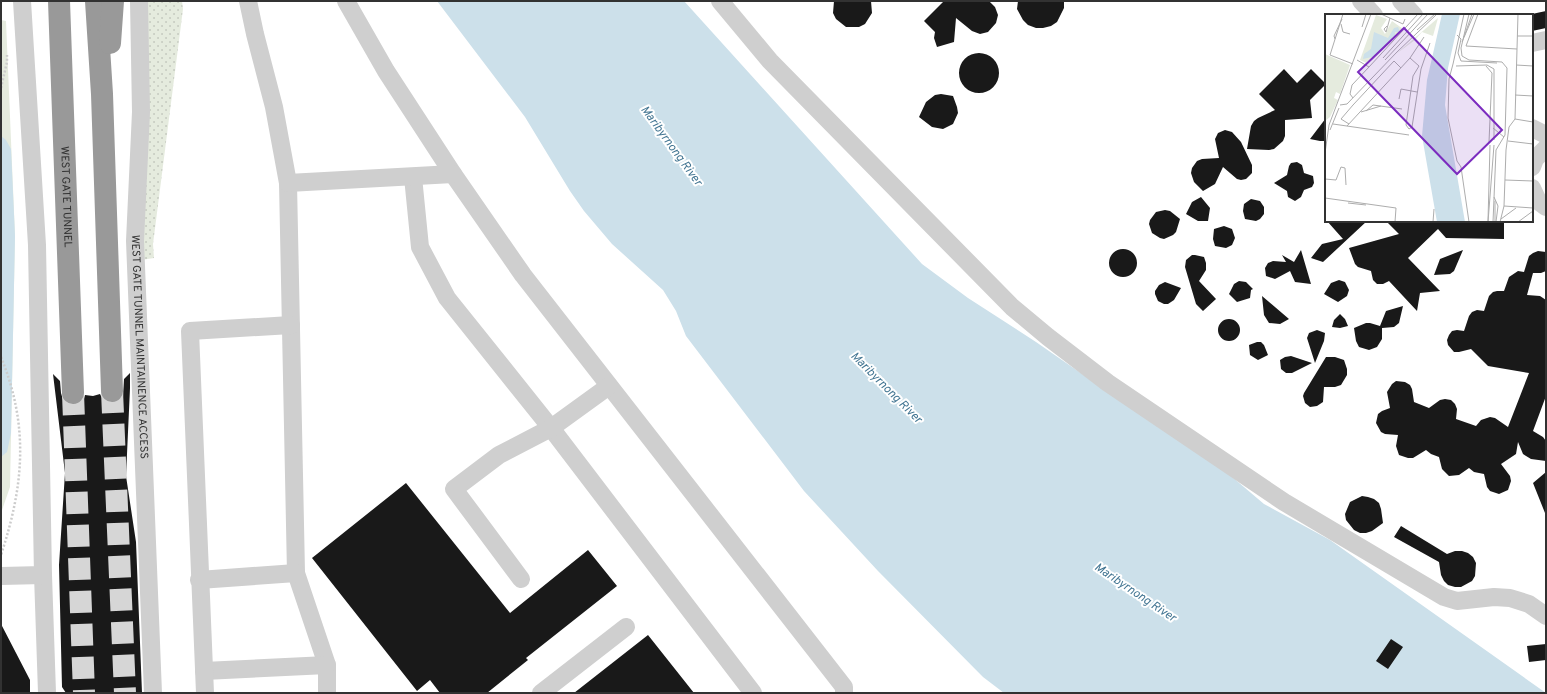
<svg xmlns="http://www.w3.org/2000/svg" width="1547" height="694" font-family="Overpass,sans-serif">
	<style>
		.grass { fill: url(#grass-dots) }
		.green { fill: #e5ebde }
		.water { fill: #cce0ea }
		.building { fill: #191919 }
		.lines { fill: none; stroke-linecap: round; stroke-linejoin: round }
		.highway-tunnel { stroke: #d6d6d6; stroke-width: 22; stroke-dasharray: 22 11; stroke-linecap: butt }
		.path { stroke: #ccc; stroke-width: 2.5; stroke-dasharray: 2 2; stroke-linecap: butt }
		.minor { stroke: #cfcfcf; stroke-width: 18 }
		.highway { stroke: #999; stroke-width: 22 }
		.labels { text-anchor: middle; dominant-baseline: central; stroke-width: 4; stroke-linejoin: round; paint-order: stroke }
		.street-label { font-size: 11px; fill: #323232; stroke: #fff }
		.water-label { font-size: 12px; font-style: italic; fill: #427592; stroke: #fff }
		.inset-road { fill: none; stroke: #adadad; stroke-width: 1 }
		.view { fill: #7b2cbf; fill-opacity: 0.15; stroke: #7b2cbf; stroke-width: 2 }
		.inset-edge { fill: none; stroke: #323232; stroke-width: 2 }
	</style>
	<defs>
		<pattern id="grass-dots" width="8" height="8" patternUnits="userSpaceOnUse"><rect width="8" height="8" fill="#e5ebde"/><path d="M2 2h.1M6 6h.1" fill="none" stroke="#c5cabf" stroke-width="1.8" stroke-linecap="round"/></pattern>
	</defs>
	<rect width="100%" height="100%" fill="#fff"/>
	<!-- grass -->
	<path class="grass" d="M145 1H182L183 9 153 244 154 258 141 260Z"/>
	<!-- green -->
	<path class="green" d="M1 20 6 21 15 236 10 487 1 513Z"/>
	<!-- water -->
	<path class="water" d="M437 1H684L922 264 968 298 1036 342 1160 428 1218 465 1264 504 1330 540 1546 693H1004L983 677 878 571 804 491 686 336 676 311 663 290 612 244 584 211 570 191 525 117Z
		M1 136 6 140 11 149 15 236 11 433 7 452 1 457Z"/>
	<!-- building -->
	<path class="building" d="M834 1H871L872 13 865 24 859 27H846L836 19 833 13Z
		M944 1H989L995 7 998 15 996 23 988 32 980 34 972 31 956 18 954 42 937 47 934 38 935 32 924 21Z
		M1018 1H1064V8L1057 22 1051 26 1043 28H1036L1028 25 1023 20 1017 9Z
		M1546 11V28L1532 31V14Z
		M959 73a20 20 0 1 1 40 0a20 20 0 1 1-40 0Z
		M1284 69 1297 83 1311 69 1326 84 1310 100 1312 118 1285 120V136L1283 141 1274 149 1269 150 1247 149 1251 126 1254 121 1258 118 1275 110 1259 94Z
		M941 94 953 96 957 107 958 113 953 124 943 129 932 127 919 117 926 102 935 95Z
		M1326 118V141H1320L1310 139Z
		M1225 130 1232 132 1241 142 1252 165V173L1246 179 1241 180 1237 179 1223 167 1215 184 1203 191 1194 182 1191 173 1192 168 1197 161 1202 159 1219 158 1215 139 1218 133Z
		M1297 162 1302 165 1304 173 1313 176 1314 183 1312 187 1304 190 1301 197 1295 201 1288 197 1287 191 1274 183 1287 175 1289 166 1291 163Z
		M1201 197 1210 208 1208 221H1198L1186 214 1192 202Z
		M1251 199 1260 201 1264 207V214L1260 219 1256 221 1245 219 1243 211 1244 204Z
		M1165 210 1170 211 1180 219 1176 232 1173 235 1164 239 1160 238 1152 233 1149 224 1150 220 1156 212Z
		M1327 221H1367L1323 262 1311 258 1322 244 1343 239Z
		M1386 221H1504V239L1446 238 1438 229 1408 258 1440 291 1420 293 1417 311 1389 281 1383 284H1377L1373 280 1371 271 1358 267 1355 264 1349 248 1399 234Z
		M1224 226 1232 229 1235 238 1232 245 1226 248 1215 246 1213 239 1214 229Z
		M1109 263a14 14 0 1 1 28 0a14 14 0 1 1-28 0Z
		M1301 250 1311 284 1295 282 1290 271 1275 279 1266 276 1265 268 1268 263 1273 261 1286 262 1282 255 1294 262Z
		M1463 250 1454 271 1450 274 1434 275 1440 259Z
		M1538 251 1546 252V271L1541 273H1533L1527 295 1540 296 1546 300V396L1533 431 1543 437 1546 441V461L1531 459 1523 454 1518 442 1516 454 1501 464 1510 476 1511 481 1508 490 1499 494 1490 491 1487 487 1484 474 1474 472 1469 468 1459 475 1449 476 1442 469 1439 457 1431 454 1426 450 1413 458H1408L1399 455 1396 446 1398 435 1385 434 1381 432 1376 423 1378 414 1382 411 1390 408 1387 392 1392 384 1396 381 1405 382 1410 385 1412 389 1414 402 1429 408 1440 400 1445 399 1451 400 1455 404 1457 409 1456 419 1476 426 1481 420 1490 417 1495 418 1508 427 1529 373 1488 366 1471 349 1459 352H1454L1448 345 1447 340 1449 335 1452 331 1457 330 1464 331 1469 316 1472 312 1477 310 1484 311 1489 296 1493 292 1497 291H1504L1509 277 1518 271 1524 272 1529 256 1533 253Z
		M1192 255H1195L1204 257 1206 263V270L1199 281 1216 299 1203 311 1196 304 1185 267 1186 260Z
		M1339 280 1345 282 1349 290 1347 296 1338 302 1324 294 1331 283Z
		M1239 281 1246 282 1253 289 1251 290 1250 298 1237 302 1229 294 1234 284Z
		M1165 282 1181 288 1174 300 1168 304H1164L1158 301 1155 294V291L1159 285Z
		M1262 296 1289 319 1280 324 1269 323 1264 315Z
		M1403 306 1399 323 1394 327 1382 328V339L1377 347 1369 350 1359 347 1356 341 1354 328 1366 323H1370L1380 326 1386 311Z
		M1340 314 1345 319 1348 326 1340 328 1332 327 1334 320Z
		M1218 330a11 11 0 1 1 22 0a11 11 0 1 1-22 0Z
		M1317 330 1325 333 1324 341 1315 363 1307 338 1309 333Z
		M1257 342H1261L1264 345 1268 355 1258 360 1250 355 1249 345Z
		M1291 356 1312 363 1292 373H1286L1281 369 1280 360 1285 357Z
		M1326 357H1335L1344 360 1347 369V375L1341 385 1335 387H1324L1323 402 1317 406 1310 407 1305 403 1303 396 1304 393Z
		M130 373V388L126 476 136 542 142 693H66L62 687 59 565 65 473 53 374 60 381 61 393 63 400 68 404 73 405 80 403 84 399 85 395 93 396 100 394 102 398 106 402 113 403 118 402 123 397 124 379Z
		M1546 472V513H1545L1533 483Z
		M406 483 510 613 588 550 617 586 526 658 528 660 487 693H440L430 680 417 691 312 558Z
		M1362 496 1368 497 1374 499 1379 503 1381 509 1383 523 1372 531 1366 533H1360L1354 530 1346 520 1345 514 1350 502Z
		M1401 526 1447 554 1455 551H1462L1468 553 1473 557 1476 563 1475 576 1472 581 1461 587H1455L1448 585 1444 581 1441 575 1439 562 1394 537Z
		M1 624 30 680V693H1Z
		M648 635 694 693H574Z
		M1391 639 1403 647 1388 669 1376 661Z
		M1546 644V660L1529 662 1527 646Z"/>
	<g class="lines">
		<!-- highway-tunnel -->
		<path class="highway-tunnel" d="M112 391 125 693
			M73 393 84 693"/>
		<!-- path -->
		<path class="path" d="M1 88 7 62V55
			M1 357C29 426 24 485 1 555"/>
		<!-- minor -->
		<g class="minor">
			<path id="s1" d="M139 1 141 112 135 241 153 693"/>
			<path d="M248 1 255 34 274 107 288 183 296 573 327 665V693"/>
			<path d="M346 1 386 71 453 174 523 275 844 687V693"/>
			<path d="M720 1 770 61 1012 307 1048 337 1108 383 1284 502 1444 597 1457 601 1494 597 1510 598 1529 604 1546 616"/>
			<path d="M1361 1 1374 15"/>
			<path d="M1401 1 1414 15"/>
			<path d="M1532 43 1546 40"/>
			<path d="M1532 128 1546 135"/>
			<path d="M1532 167 1535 159 1546 148"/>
			<path d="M413 177 420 247 447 298 551 428 753 693"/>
			<path d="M288 183 453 174"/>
			<path d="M1532 188 1538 201 1546 207"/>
			<path d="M43 575 47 693"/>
			<path d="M1 576 43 575 37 245 22 1"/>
			<path d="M521 579 454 489 499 455 551 428 609 386"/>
			<path d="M199 580 296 573"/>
			<path d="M204 671 327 665"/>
			<path d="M205 693 190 331 291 325"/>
			<path d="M541 693 626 627"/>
		</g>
		<!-- highway -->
		<g class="highway">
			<path id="s2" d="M59 1 73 393"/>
			<path d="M96 1 102 94 112 391"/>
			<path d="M110 43 113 1"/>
		</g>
	</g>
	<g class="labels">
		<!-- street labels -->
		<g class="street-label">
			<text stroke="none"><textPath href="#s2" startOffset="196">WEST GATE TUNNEL</textPath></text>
			<text stroke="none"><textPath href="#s1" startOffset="346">WEST GATE TUNNEL MAINTAINENCE ACCESS</textPath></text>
		</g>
		<!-- water labels -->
		<g class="water-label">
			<text transform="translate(671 146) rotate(54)">Maribyrnong River</text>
			<text transform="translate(886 388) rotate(45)">Maribyrnong River</text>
			<text transform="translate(1135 593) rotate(34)">Maribyrnong River</text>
		</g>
	</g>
	<!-- overview -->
	<g transform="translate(1325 14)">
		<rect width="208" height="208" fill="#fff"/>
		<path d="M113 4 108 22 97 18 90 26 71 40Z" fill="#e5ebde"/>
		<path d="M51 1 62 5 56 14 60 20 67 7 78 15 47 45 41 49 35 46ZM0 40 25 51 15 80 11 78 9 84 13 86 5 103 0 107Z" fill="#e5ebde"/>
		<path d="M117 0H135L123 54 120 91 140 208H112L97 122 102 66ZM73 13 75 18H70V23L51 42 38 45 39 40 46 35 49 18 63 24 69 14Z" fill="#cce0ea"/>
		<path class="inset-road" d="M18 0 5 41 28 50M56 0 78 10 80 5M144 0 136 34 137 42 144 46 177 48 182 54 180 121 171 136 168 208M153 0 141 32 192 35M193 0 190 105 184 113 181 136 179 192 208 194M16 10 18 18 25 20M62 12 59 15 61 18 65 4M37 13 41 0M92 16 110 0M132 21 136 25 133 39 136 47 172 49M192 22H208M139 23 147 0M10 25 9 22 17 5M137 28 149 0M58 44 98 0M85 44 94 52M32 46 44 53 93 0M60 46 103 0M128 50 124 65 123 104 132 147 136 153 144 208M128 50 139 0M191 51 208 52M94 52 88 62 81 111 84 115 87 113 96 55 105 29M131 52 162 51 169 55V126M161 52 167 59 164 128M190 81 208 82M28 84 25 80 27 71 44 53M74 85 76 75 92 78M15 91 22 90 72 38 112 0M41 97 48 91 77 95M36 98 56 92M190 105 208 108M8 110 84 121M24 110 16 105 28 91 69 47 76 54M22 112 85 44 99 23M168 114 179 123M5 116 14 94M183 127 208 130M0 139 4 111 46 0M0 165 11 166 16 153 20 154 21 171M180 166 208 167M169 183 173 192 171 208M0 184 71 194 70 208M23 189 41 191M176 205 191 194M163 207 165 131M108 208 109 195M163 208 169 131M170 208V187M175 208 179 192M193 208 208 197"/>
		<path class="view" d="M79 14 177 116 132 160 33 58Z"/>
		<rect width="208" height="208" class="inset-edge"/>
	</g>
	<!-- border -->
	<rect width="1547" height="694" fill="none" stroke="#323232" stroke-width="4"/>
</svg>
